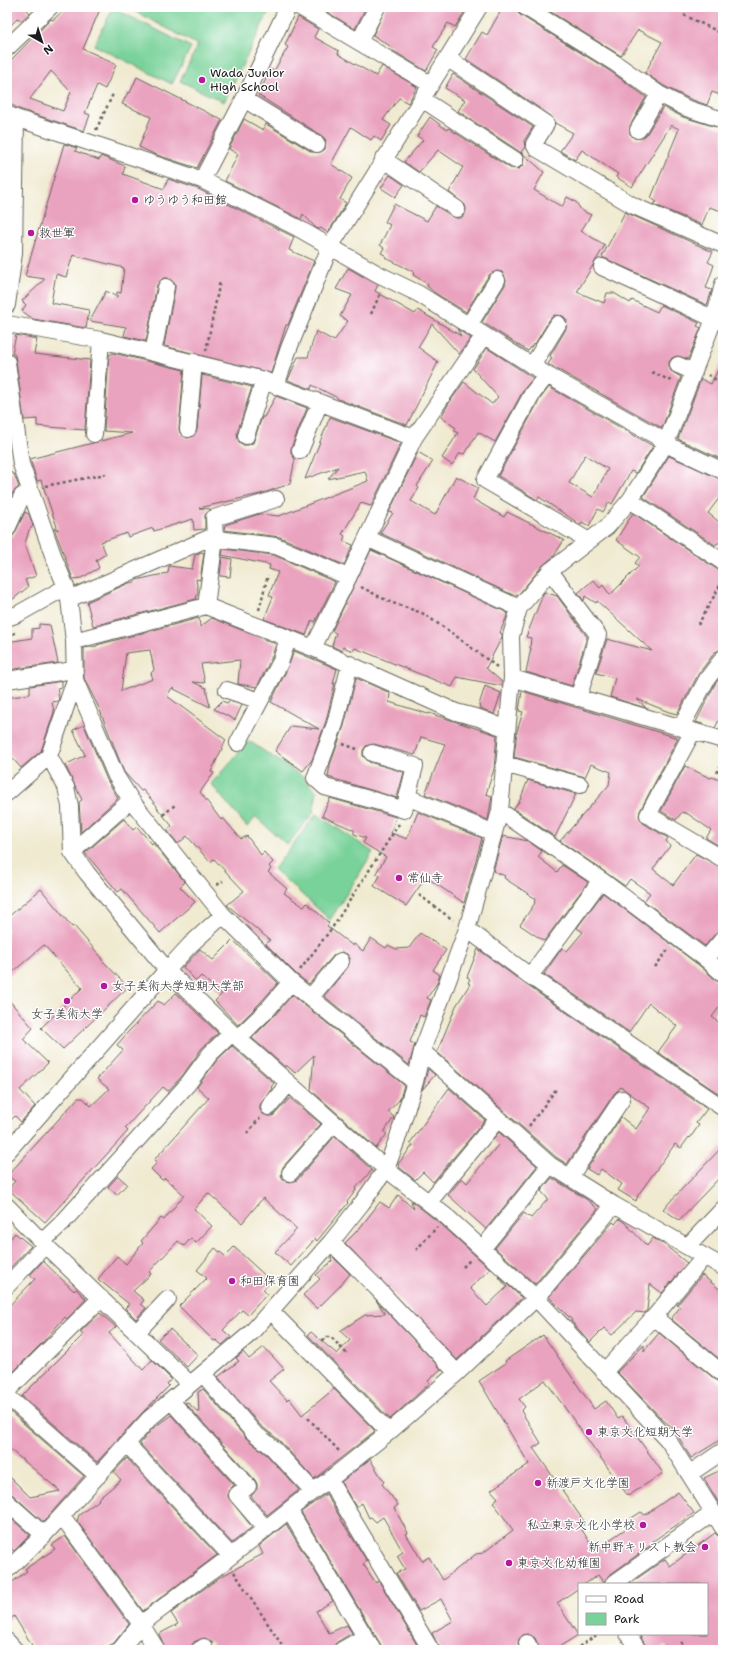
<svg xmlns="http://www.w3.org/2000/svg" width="730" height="1657" font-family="'Shantell Sans','Klee One',sans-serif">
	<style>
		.green { fill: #78d299; stroke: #4a775a }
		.building { fill: #eaa3bf; fill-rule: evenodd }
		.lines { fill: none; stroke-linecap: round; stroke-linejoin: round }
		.minor-casing { stroke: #66645b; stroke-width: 18 }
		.path { stroke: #66645b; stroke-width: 2.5; stroke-dasharray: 3 3; stroke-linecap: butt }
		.minor { stroke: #fff; stroke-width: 16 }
		.poi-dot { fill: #b5179e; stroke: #fff; stroke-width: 1.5 }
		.labels { text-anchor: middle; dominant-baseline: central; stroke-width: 3; stroke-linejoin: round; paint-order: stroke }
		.poi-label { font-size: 12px; fill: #1c1c1c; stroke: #fff; text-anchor: start }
	</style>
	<rect width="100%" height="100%" fill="#fff"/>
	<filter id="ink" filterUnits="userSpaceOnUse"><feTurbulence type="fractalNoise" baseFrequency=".025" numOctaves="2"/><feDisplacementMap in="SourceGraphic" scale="8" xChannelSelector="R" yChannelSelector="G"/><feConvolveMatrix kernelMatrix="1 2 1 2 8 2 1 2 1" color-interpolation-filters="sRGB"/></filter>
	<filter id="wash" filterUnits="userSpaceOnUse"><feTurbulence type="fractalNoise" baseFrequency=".012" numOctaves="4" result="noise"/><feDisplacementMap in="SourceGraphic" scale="16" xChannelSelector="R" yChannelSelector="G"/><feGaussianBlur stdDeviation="0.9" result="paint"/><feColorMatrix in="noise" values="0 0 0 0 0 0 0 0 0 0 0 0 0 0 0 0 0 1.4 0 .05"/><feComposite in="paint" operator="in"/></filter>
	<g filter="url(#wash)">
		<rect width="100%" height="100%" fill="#f0ead0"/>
		<!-- green -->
		<path class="green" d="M127 7H271L224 102 180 81 198 45Z
			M113 8 191 47 172 84 94 45Z
			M249 741 303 777 317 792 313 813 287 845 256 817 247 827 211 784Z
			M316 814 373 852 330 920 274 869Z"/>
		<g id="blocks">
			<!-- building -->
			<path class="building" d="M7 7H28L26 9 30 13 21 21 18 18 7 29Z
				M67 7H101L83 49 97 55 116 65 105 89 97 85 85 113 90 115 84 131 19 109 7 102V64L51 19 53 20ZM51 71 71 92 63 111 30 99Z
				M319 7H366L355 29Z
				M386 7H453L464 13 455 27 448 23 433 47 438 50 426 71 392 50 393 48 373 35Z
				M503 7H516L517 12 520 15 610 71 646 97 630 126V134L634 138H642L646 135 663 107 683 117 723 129V203L722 211 709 207 702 225 653 204 657 202 651 198 679 129 671 125 632 187 616 177 618 174 582 150 575 160 560 151 573 133 555 123 551 116 466 59 482 32 487 35Z
				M543 7H723V96L712 92 707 105 690 99 664 86 645 73 662 42 638 30 621 56Z
				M298 17 318 29 314 37 339 51 338 54 376 76 382 66 417 87 408 103 399 98 383 120 391 125 381 141 374 136 371 140 351 127 331 164 352 178 340 199 346 203 328 233 321 228 319 229 316 228 303 214 301 219 225 181 238 154 229 149 244 119 263 130 266 124 312 152H321L325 149 326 140 322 136 258 95 266 79 264 78 269 69 274 71 288 47 285 45Z
				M453 74 533 127 524 141 525 147 521 152 544 172 534 190 562 207 567 197 576 202 581 210 591 215 581 231 605 245 577 292 604 303 607 293H614L630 303 632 300 657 312 661 305 699 323 697 326 701 328 688 359 677 356 672 358 669 362V366L671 371 681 377 662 428 548 364 552 358 550 356 566 329 567 320 563 316 554 315 550 319 535 344 534 343 528 351 482 322 505 285 506 280 502 272 497 271 489 275 466 312 435 293 427 286 428 284 413 275 414 272 386 258 385 255 381 253 384 248 380 245 390 225 385 222 394 204 427 221 436 206 456 218H461L465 214 466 209 465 205 449 192 463 167 438 150 419 172 404 162 423 140 417 136 430 117 447 130 448 128 510 168 519 169 523 165 524 156 520 152 458 111 465 100 445 88Z
				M137 77 222 120 197 168 154 154 139 147 151 117 122 104 128 92 130 93Z
				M64 144 77 148 75 151 99 160 101 156 125 166 123 174 164 189 168 179 198 189 294 237 289 250 314 261 288 325H286L271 373 164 346 175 288V284L168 278H163L157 285 146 341 124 336 126 327 90 321 106 291 117 297V292L121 293 124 268 73 255 66 277 56 274 51 303 89 310 86 328 33 319 22 311 26 305 22 301 45 279 25 276Z
				M390 175 404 185 395 197 381 188Z
				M625 212 713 252 708 262 714 265 706 288 712 290 707 305 602 257Z
				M348 268 378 285 375 291 415 314 418 310 461 336 457 329 471 338 459 354 432 324 418 347 438 362 407 425 338 399V398L312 385 311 389 288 380 298 357H308L316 331 334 341 348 321 340 316 352 295 336 289Z
				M16 335 37 339 34 354 90 360 85 430 37 426V419L24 420 16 361 15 355 12 353Z
				M487 348 533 378 524 389 495 442 478 432 465 454 460 453 452 465 442 458 458 433 454 431 456 428 441 417 449 403 464 382 492 404 498 397 473 369Z
				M113 353 184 370 179 429 180 433 187 438 192 437 197 430 202 375 252 387 237 433 239 442 243 445H248L253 443 262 417H264L276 396 307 408 291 448V453L295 459 290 484 260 494 199 508 211 509 205 515V529L194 530 193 519 154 531 153 528 128 537 127 533 101 542 106 554 96 560 99 568 81 578 73 579 54 528 58 530 41 480 37 481 30 459 132 433 104 431 109 355Z
				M723 360V460L678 439 701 379 711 384Z
				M549 387 653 446 636 473 631 471 612 504 609 502 603 512 598 509 589 526 582 522 581 525 539 497 537 500 512 484 498 476 540 399ZM585 455 608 469 593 497 569 483Z
				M330 417 401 443 371 506 361 503 342 534 345 536 343 541 353 545 344 565 280 537 224 530 225 525 259 514 279 516 368 481 365 471 328 479 338 467 305 479Z
				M418 452 433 461 417 486 419 488 411 501 435 515 456 476 478 488 473 499 504 517 507 512 564 540 554 556 543 565 518 595 516 594 515 596 380 533 393 513 389 512Z
				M669 456 723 480V490L720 497 708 513 723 525V540L715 545 643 497Z
				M7 471 14 474 19 487 13 492 7 506Z
				M25 512 29 514 33 526 29 530 25 544 36 576 25 580 28 587 7 604V538L12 537 15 533Z
				M633 513 718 570 723 571V649L715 652 699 673 677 714 669 712 637 699 646 708 610 697 615 678 596 673 607 639 652 651 597 601 596 603 585 596 584 601 578 593 593 580 600 588 603 585 610 595 639 566 635 563 640 557 616 540Z
				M223 549 274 555 335 582 315 622 312 620 306 635 264 619 273 597 269 595 278 572 269 569 270 565 222 555Z
				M371 550 508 613 500 633 502 634V637L486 668 502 682V686L457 677 452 687 355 648 353 651 343 647 342 651 332 646 336 633 332 631Z
				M201 552 204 553 200 580 196 579 198 592 196 599 93 626 87 602 129 583 135 582 136 580 168 573 169 566 192 569 195 555Z
				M222 557 232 559 230 577 220 576Z
				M544 592 557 596 587 637 572 686 526 672 531 648H530L531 638 526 637Z
				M199 618 200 627 212 618 276 644 271 659 257 687 238 684 240 660 201 664 205 683 193 682 206 688 210 707 172 688 167 696 226 740 211 772 214 773 200 792 221 820 223 818 241 839 247 836 261 855 264 852 273 862 269 866 271 869 268 872 287 889 284 893 304 907 307 903 329 923 327 926 353 946 354 944 363 951 371 938 386 948 388 945 396 949 409 948 420 933 446 950 433 970 440 975 437 983 427 998 431 1000 424 1017 420 1015 410 1042 415 1044 409 1065 324 996 348 967 350 958 347 954 342 952 334 955 309 984 297 975 266 944 270 940 227 905 244 891 214 859 210 862 187 836 178 844 167 830 172 826 157 808V806L143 790 141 791 124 772 99 708 84 678V648L97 646V645ZM150 650 154 670 151 673 153 679 121 691 126 653Z
				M39 624 50 625 58 663 7 670V642L32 638V629L39 628Z
				M294 651 337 669 333 684 335 683 326 721 312 760 303 771 275 751 291 726 319 729 271 702 288 667Z
				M723 674V712L715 728 696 722 715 684Z
				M356 678 390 693 389 702 428 714 429 713 497 735 494 769 486 794 492 796 488 820 425 794 445 744 421 737 415 755 374 744 366 746 363 750V756L369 762 404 772 397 798 328 777 330 765 344 726Z
				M62 681V687L57 688 59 698 58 701 52 702 54 712 41 751 21 768 7 752V698L30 694V686Z
				M485 686 501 693 494 714 480 708 479 705Z
				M522 691 678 738 640 811 639 816 643 823 668 838 666 841 670 846 653 869 673 885 696 854 723 868V930L716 933 705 946 644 901 650 893 630 879 625 886 560 841 609 785 611 772 591 764 585 777 514 757 517 731 523 712 519 711Z
				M222 701 227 703 229 701 242 705 235 720 214 709Z
				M84 725 107 780 118 798 81 832 79 802 82 800 65 765 85 755 73 730Z
				M685 766 710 778 713 777 723 782V848L706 838 711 830 688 814 682 812 676 820 661 811Z
				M528 780 576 794 555 837 514 809 520 800Z
				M330 798 396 817 391 833 407 839 418 812 482 838 464 903 426 877 406 906 374 886 380 876 376 873 386 857 363 843 366 838 354 834V830L322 816Z
				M124 819 133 830 137 827 152 844 153 843 185 882 180 887 195 902 160 933 122 889 118 892 85 853Z
				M503 836 528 841 542 851 538 857 557 872 562 865 588 882 544 941 520 925 535 903 534 902 536 899 504 878 505 876 493 871Z
				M41 889 72 927 74 926 102 958 101 959 128 987 63 1049 41 1028 82 988 44 945 7 977V918Z
				M603 893 700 966 717 981 723 983V1002L712 1017 723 1026V1088L719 1094 658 1052 677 1026 649 1003 629 1032 544 974 562 948 567 951 583 932 577 928Z
				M233 940 278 983 260 1003 238 1025 215 1001 222 994 201 976 196 981 183 967 200 949 213 960Z
				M478 949 525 984 707 1109 696 1123 699 1125 690 1138 689 1137 681 1148 675 1144 638 1195 636 1201 618 1190 622 1184 601 1169 597 1175 587 1169 621 1117 636 1129 650 1108 621 1087 614 1094 567 1164 556 1157 437 1052 456 1006 470 984 468 983 470 979 467 977Z
				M176 993 218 1033 202 1048 183 1075 168 1091 163 1087 125 1128 128 1131 45 1222 8 1189 15 1181 7 1176 78 1098H83L91 1106 109 1089 97 1079 123 1050 117 1045 128 1032 158 1001 164 1005Z
				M292 995 404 1085 400 1099 388 1112 394 1117 384 1132 387 1134 376 1148 311 1090 314 1055 295 1073 286 1065 285 1067 252 1038 274 1016Z
				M7 998 33 1028 23 1039 48 1063 20 1090 35 1106 21 1122 15 1116 7 1124Z
				M232 1046 274 1083 271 1087 272 1088 260 1105V1110L263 1114 268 1116H273L290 1098 321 1124 283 1167 281 1176 283 1180 289 1182 297 1180 335 1136 372 1170 355 1189 356 1190 347 1202 348 1203 317 1241 315 1239 291 1266 275 1252 297 1229 263 1198 242 1223 208 1193 194 1209 212 1226 196 1243 191 1238 184 1246 178 1241 149 1272 151 1274 133 1291 144 1300 141 1304 146 1308 136 1319 125 1308 129 1304 98 1279 117 1256 126 1264 143 1243 141 1241 161 1218 164 1220 184 1195 173 1185V1183L171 1184 165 1178 162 1180 151 1169 157 1163 154 1160 209 1098 197 1087 217 1060Z
				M428 1069 435 1075 422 1090 424 1084Z
				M449 1088 485 1120 433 1182 423 1172 415 1180 399 1167 398 1164 413 1145 410 1143Z
				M499 1132 537 1166 486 1229 448 1195 462 1178 467 1183 498 1145 493 1140Z
				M723 1146V1174L679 1220 663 1209Z
				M118 1176 127 1184 117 1195 108 1187Z
				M552 1178 586 1199 598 1209 535 1284 495 1248 524 1213 531 1218 548 1199 541 1191Z
				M398 1195 414 1209 411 1201 441 1224 490 1269 470 1288 487 1306 507 1287 498 1276 522 1298 457 1360 345 1243 359 1229 380 1202 389 1208Z
				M619 1219 624 1222 647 1246 653 1238 665 1245 687 1263 662 1293 650 1284 647 1310 645 1313 636 1312 612 1335 604 1328 590 1342 571 1321 572 1320 549 1297 613 1222 615 1224Z
				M15 1233 31 1246 7 1271V1243Z
				M234 1247 271 1281 263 1290 267 1294 248 1315 242 1310 223 1330 231 1337 222 1345 216 1340 214 1341 179 1306 207 1278 197 1270 215 1248 225 1256Z
				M332 1256 350 1274 339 1287 317 1309 303 1295 320 1279 316 1275 332 1261 331 1259Z
				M43 1261 74 1291 76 1289 86 1299 67 1319 65 1317 43 1342 7 1378V1308L35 1279 30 1275Z
				M702 1275 723 1292V1362L671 1319 680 1307 677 1305Z
				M376 1300 441 1369 428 1381 430 1383 390 1419 308 1335 311 1332 337 1354 350 1340 340 1331 365 1315 385 1314Z
				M100 1313 116 1327 109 1333 143 1370 152 1360 171 1379 167 1384 169 1386 142 1413 97 1462 22 1396 83 1335 80 1332Z
				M170 1329 198 1355 187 1367 158 1339Z
				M659 1333 717 1381 723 1383V1434L717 1442 691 1458 673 1428 663 1420 617 1372 644 1345V1351Z
				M543 1335 594 1409 606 1401 618 1419 622 1416 663 1473 628 1496 545 1380 519 1399 525 1407 521 1411 541 1443 533 1448 585 1523 580 1527 595 1550 634 1523 630 1519 641 1512 645 1515 678 1492 694 1513 653 1541 654 1543 608 1576 604 1583 598 1575 585 1584H579V1588L557 1603 578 1635 554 1650H540L535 1638 527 1634 523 1635 519 1639 518 1643 520 1650H440L432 1633 453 1621 441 1599 419 1611 396 1573 405 1569 397 1556 403 1552 383 1517 376 1522 371 1517 369 1518 362 1503 356 1507 341 1482 370 1459 384 1482 382 1484 398 1505 394 1508 408 1533 406 1534 422 1561 429 1557 443 1580 476 1554 483 1553 513 1530 493 1502 498 1498 491 1490 529 1464 479 1381 506 1363 505 1361Z
				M264 1347 284 1369 269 1381 287 1400 289 1398 302 1415 334 1389 375 1431 314 1479 280 1441 260 1425 218 1377 239 1361 236 1358 243 1352 249 1359Z
				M203 1389 246 1438 267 1455 299 1490 267 1515 251 1496 257 1489V1484L255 1480 185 1403 187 1402 199 1413 198 1392Z
				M8 1410 84 1476 43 1522 13 1495 7 1493V1474L30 1497 60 1491 7 1447V1411Z
				M171 1415 234 1485 228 1491V1497L252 1527 232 1543 140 1444 152 1429Z
				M127 1458 217 1555 143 1611 77 1521 79 1515 99 1500 98 1499 121 1480 114 1472Z
				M723 1469V1510L704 1478Z
				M326 1494 341 1519V1520L367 1561 363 1564 376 1583 379 1581 420 1650H382L381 1645 301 1512Z
				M7 1515 30 1535 14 1551 7 1547Z
				M286 1524 333 1601 316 1611 329 1633 347 1625 352 1633 337 1642 334 1646 333 1650H213L212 1642 204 1638 194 1642 190 1650H166L159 1634 178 1624 171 1613 220 1577 263 1554 259 1546Z
				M715 1533 718 1536 723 1537V1650H669L665 1645 657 1650H648L639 1634H707V1584H629L665 1559 670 1566Z
				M65 1536 129 1624 114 1643 101 1650H35L14 1616 7 1622V1586L27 1571 25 1569 55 1549 52 1545Z"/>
		</g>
	</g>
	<g filter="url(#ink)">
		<use href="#blocks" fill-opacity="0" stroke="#66645b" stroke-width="1"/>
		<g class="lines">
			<defs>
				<path id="minor" d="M300 7 430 84
					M525 7 615 63 659 94 686 108 723 120
					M359 42 377 7
					M7 48 50 7
					M447 58 546 124 534 144 536 148 634 206 723 245
					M244 99 317 144
					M422 99 515 160
					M7 114 16 118 202 180 296 227 378 274 419 294 547 375 656 436 672 447 723 471
					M638 130 659 94
					M383 159 457 209
					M202 180 244 99 288 7
					M602 267 714 319
					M7 305 14 253 16 118
					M7 324 101 340 264 380 276 386 414 438
					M469 325 497 280
					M484 335 414 438 347 580 313 648 456 712 479 718 507 729
					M153 353 166 287
					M7 362 21 464 54 558 66 587 69 599 74 641 75 680 49 756 66 787 70 806 72 852 87 873 167 970 232 1033 386 1169 447 1217 536 1298 668 1440 723 1528
					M678 365 694 372
					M532 366 558 324
					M547 375 532 394 485 480 589 541
					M276 386 289 348 330 247 479 7
					M188 429 194 362
					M94 434 101 340
					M246 436 264 380
					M300 451 320 402
					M630 500 723 562
					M7 529 22 496 31 491
					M367 538 519 608
					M550 571 598 635 578 698
					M69 599 209 538 276 546 348 577
					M206 606 313 648
					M7 618 18 614 66 587
					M74 641 206 606 215 539 214 518 276 499
					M350 664 335 724 315 778 325 787 383 803 404 810 415 766 372 753
					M512 678 723 740
					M7 680 74 670
					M75 680 116 776 131 800 223 915 291 982 415 1082
					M227 690 260 701
					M681 727 707 679 723 658
					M693 731 648 815 723 859
					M238 743 280 663 288 639
					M504 764 580 785
					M7 793 49 756
					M407 797 494 833
					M500 811 601 880 706 959 723 974
					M72 852 131 800
					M467 929 530 976 723 1108
					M706 959 723 939
					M530 976 601 880
					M310 998 341 961
					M238 1038 267 1010 291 982
					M422 1051 550 1165 614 1205 723 1267
					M269 1107 289 1083
					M7 1152 167 970 190 945 223 915
					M290 1173 334 1123
					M570 1177 622 1099
					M429 1202 498 1119
					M7 1206 45 1245 190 1384
					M42 1242 63 1222 187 1085 210 1054 232 1033
					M331 1242 376 1287 457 1373
					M688 1246 723 1209
					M482 1249 550 1165
					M7 1286 45 1245
					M271 1311 389 1432
					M654 1317 723 1374
					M137 1332 168 1299
					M604 1372 654 1317 704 1257
					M203 1374 253 1432 273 1448 313 1491
					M7 1391 101 1298
					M7 1396 98 1476
					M171 1401 248 1486 237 1495 266 1529
					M127 1444 231 1556
					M689 1474 723 1451
					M329 1480 431 1650
					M7 1502 44 1535
					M289 1510 373 1650
					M62 1516 141 1624 157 1650
					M7 1570 44 1535 149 1419 251 1333 331 1242 362 1203 386 1169 397 1140 415 1082 422 1051 467 929 500 811 512 678 511 636 519 608 550 571 607 527 630 500 666 443 714 319 723 284
					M613 1584 713 1513
					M628 1634 638 1650
					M7 1641 15 1650
					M527 1643 531 1650
					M120 1650 141 1624 226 1560 313 1491 329 1480 389 1432 457 1373 536 1298 614 1205
					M199 1650 204 1647
					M342 1650 365 1637"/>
			</defs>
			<!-- minor casing -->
			<use href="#minor" class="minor-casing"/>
			<!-- path -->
			<path class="path" d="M684 15 723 34
				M96 130 114 92
				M371 314 381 292
				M206 351 220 281
				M652 372 673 382
				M708 375 723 384
				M45 486 106 474
				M361 587 390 602 422 613 452 633 497 667
				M259 610 268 575
				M698 625 723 580
				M7 636 15 633
				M343 744 357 749
				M717 773 723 760
				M163 815 175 805
				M217 885 223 881
				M419 895 453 920
				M655 967 668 950
				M300 970 332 928 399 824
				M529 1126 557 1088
				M247 1133 260 1118
				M416 1250 437 1227
				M463 1267 471 1259
				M322 1341 326 1337H331L348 1355
				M308 1418 340 1452
				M234 1572 285 1650
				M681 1642 686 1650
				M574 1650 598 1634"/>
			<!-- minor -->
			<use href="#minor" class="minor"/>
		</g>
	</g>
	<!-- markers -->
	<g class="poi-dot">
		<circle cx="202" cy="80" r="4"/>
		<circle cx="135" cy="200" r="4"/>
		<circle cx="31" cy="233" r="4"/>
		<circle cx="399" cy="878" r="4"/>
		<circle cx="104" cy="986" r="4"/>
		<circle cx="67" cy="1001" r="4"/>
		<circle cx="232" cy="1281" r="4"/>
		<circle cx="589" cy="1432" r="4"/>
		<circle cx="538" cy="1483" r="4"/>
		<circle cx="643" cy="1525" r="4"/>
		<circle cx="705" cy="1547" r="4"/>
		<circle cx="509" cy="1563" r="4"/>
	</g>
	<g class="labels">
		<!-- poi labels -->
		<g class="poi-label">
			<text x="210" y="73">Wada Junior<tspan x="210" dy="14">High School</tspan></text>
			<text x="143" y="200">ゆうゆう和田館</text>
			<text x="39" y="233">救世軍</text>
			<text x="407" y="878">常仙寺</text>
			<text x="112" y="986">女子美術大学短期大学部</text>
			<text x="67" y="1014" text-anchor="middle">女子美術大学</text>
			<text x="240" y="1281">和田保育園</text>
			<text x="597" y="1432">東京文化短期大学</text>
			<text x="546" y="1483">新渡戸文化学園</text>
			<text x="635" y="1525" text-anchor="end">私立東京文化小学校</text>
			<text x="697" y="1547" text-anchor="end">新中野キリスト教会</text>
			<text x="517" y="1563">東京文化幼稚園</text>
		</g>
	</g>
	<!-- margin -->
	<rect width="730" height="1657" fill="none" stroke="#fff" stroke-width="24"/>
	<!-- legend -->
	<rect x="578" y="1583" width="130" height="52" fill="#ffffff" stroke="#a4a4a4"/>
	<rect x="586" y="1596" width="20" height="6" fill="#ffffff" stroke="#a4a4a4"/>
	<text x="614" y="1603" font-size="12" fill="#1c1c1c">Road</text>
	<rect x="586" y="1613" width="20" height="12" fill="#78d299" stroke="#a4a4a4"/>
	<text x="614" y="1623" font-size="12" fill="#1c1c1c">Park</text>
	<!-- north arrow -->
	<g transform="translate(42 42) rotate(141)" stroke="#ffffff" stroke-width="3" paint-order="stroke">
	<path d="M0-3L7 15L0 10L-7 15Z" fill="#1c1c1c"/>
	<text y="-6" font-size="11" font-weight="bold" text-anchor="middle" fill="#1c1c1c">N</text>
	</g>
</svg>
